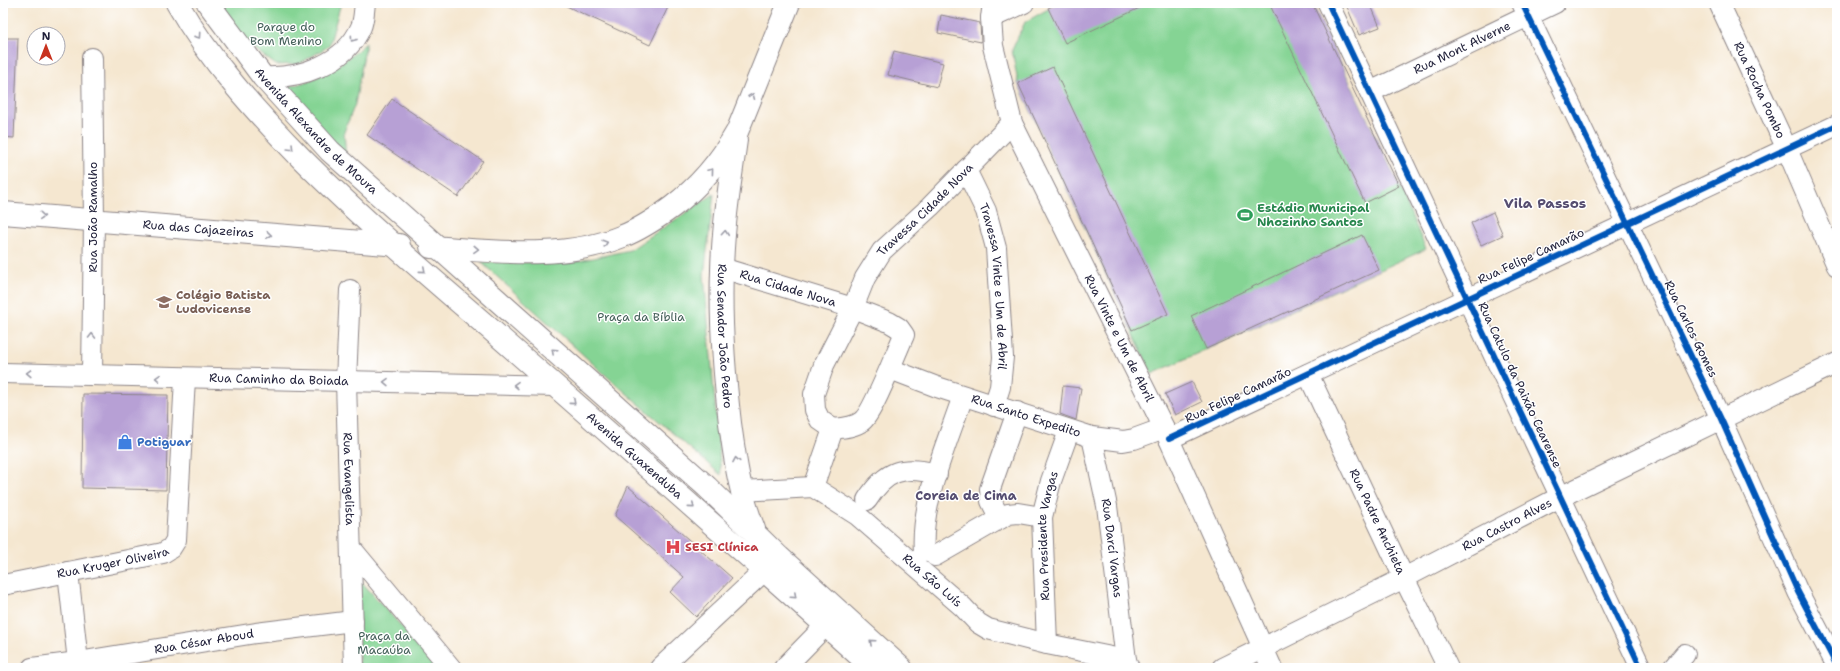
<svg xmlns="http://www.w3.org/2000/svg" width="1840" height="671" font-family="'Shantell Sans',sans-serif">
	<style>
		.green { fill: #85d494; stroke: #547b68 }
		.building { fill: #b7a0d5 }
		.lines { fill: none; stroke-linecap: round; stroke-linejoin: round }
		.minor-casing { stroke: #8c8486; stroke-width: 22 }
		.major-casing { stroke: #8c8486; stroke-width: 24 }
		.minor { stroke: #fff; stroke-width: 20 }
		.major { stroke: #fff; stroke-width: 22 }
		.cycleway-casing { stroke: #fff; stroke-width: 8 }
		.cycleway { stroke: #0057b8; stroke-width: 6 }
		.oneway { stroke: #9c9ca7 }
		.labels { text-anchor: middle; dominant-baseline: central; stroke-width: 3; stroke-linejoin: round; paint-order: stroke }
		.park-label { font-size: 12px; fill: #45605a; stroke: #fff }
		.street-label { font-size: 12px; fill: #22223b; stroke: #fff }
		.leisure-label { font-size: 12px; font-weight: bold; fill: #27864d; stroke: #fff; text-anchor: start }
		.education-label { font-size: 12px; font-weight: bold; fill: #785e54; stroke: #fff; text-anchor: start }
		.shop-label { font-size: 12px; font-weight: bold; fill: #366cbe; stroke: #fff; text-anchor: start }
		.health-label { font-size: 12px; font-weight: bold; fill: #be3a42; stroke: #fff; text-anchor: start }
		.neighbourhood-label { font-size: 13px; font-weight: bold; fill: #564e71; stroke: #fff }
		.quarter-label { font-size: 14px; font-weight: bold; fill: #564e71; stroke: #fff }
	</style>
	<rect width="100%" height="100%" fill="#fff"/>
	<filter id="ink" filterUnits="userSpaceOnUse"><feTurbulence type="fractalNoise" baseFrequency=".025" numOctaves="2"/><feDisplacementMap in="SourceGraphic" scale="8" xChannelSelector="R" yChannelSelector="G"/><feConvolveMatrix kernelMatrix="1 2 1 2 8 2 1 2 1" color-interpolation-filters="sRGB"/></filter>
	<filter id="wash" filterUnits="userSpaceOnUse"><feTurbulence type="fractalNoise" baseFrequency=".012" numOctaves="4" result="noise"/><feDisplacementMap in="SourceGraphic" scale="16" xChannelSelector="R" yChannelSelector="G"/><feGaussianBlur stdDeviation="0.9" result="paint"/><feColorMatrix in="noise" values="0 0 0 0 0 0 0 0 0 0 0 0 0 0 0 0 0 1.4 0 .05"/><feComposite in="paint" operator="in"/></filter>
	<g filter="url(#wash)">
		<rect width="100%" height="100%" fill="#f5e7d0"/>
		<!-- green -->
		<path class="green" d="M215 3H341L329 46 299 64 276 65 253 48Z
			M1059 3H1312L1399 186 1426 249 1152 374 1018 83 1012 50 1025 22Z
			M366 43 355 104 344 132 346 157 279 88C313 84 341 66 366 43Z
			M714 194 704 275 721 475 602 372 481 262 570 263 630 250Z
			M359 579 436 665 428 668H359Z"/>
		<g id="blocks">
			<!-- building -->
			<path class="building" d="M560 3H670L650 45Z
				M1059 3H1150L1065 43 1048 8Z
				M1269 3H1312L1399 186 1365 203Z
				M1358 3H1370L1380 27 1359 35 1347 7Z
				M941 15 980 23 981 42 938 33Z
				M3 38H18L14 138 3 137Z
				M894 51 943 63 937 87 888 75Z
				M1053 67 1168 314 1132 330 1018 83Z
				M392 99 483 161 458 197 367 135Z
				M1493 212 1503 235 1481 245 1471 223Z
				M1362 235 1379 270 1206 349 1191 316Z
				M1192 382 1202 402 1175 415 1165 394Z
				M1063 386 1081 388 1076 420 1060 414Z
				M83 394 168 395 166 490 82 488Z
				M628 486 732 578 696 617 670 592 684 577 615 516Z"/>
		</g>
	</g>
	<g filter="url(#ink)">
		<use href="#blocks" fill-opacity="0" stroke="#8c8486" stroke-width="1"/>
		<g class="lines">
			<defs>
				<g id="minor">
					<path id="s1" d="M993 3 991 18 993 46 1012 123 1164 428 1272 668"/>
					<path d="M1328 3 1641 668"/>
					<path d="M1522 3 1721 419 1798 592 1837 666"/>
					<path id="s2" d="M1719 3 1786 147 1837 266"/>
					<path d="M991 18 1024 3"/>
					<path d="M263 77C300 79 345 64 361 27 364 20 364 10 365 3"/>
					<path id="s3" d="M1370 92 1555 3"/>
					<path id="s4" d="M966 170 986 211 996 248 1003 357 1000 387 994 406"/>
					<path id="s5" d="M722 268 853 308 889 322 899 328 904 335C897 350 873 413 862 421 855 427 842 428 833 429"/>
					<path id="s6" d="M350 290 346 381 354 668"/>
					<path id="s7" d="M890 369 937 387 1092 437 1123 441 1134 439 1164 428"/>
					<path id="s8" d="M3 373 555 386"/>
					<path id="s9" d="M1308 374 1404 578 1448 668"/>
					<path d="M92 375 94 220 92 58"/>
					<path id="s10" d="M1092 437 1107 506 1126 660"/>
					<path d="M1169 439 1837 125"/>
					<path id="s11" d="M813 487 833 429 820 420 815 410 814 394 824 365 853 308 865 278 882 251 930 207 1012 123"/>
					<path id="s12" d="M741 491 813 487 857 515 963 607 978 623 988 629 1047 644 1126 660 1129 668"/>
					<path d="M867 500C886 470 903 465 937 474"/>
					<path d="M1000 519 991 501 990 489 1017 412"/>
					<path d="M351 548 451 668"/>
					<path d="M924 551C920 503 948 441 963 396"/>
					<path d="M935 556 1008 514 1018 513 1042 517"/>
					<path d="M68 572 78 662"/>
					<path id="s13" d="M3 585 163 553 171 548 176 540 185 379"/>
					<path id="s14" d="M1047 644 1042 517 1051 481 1069 431"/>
					<path id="s15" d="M32 668 78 662 256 633 353 621"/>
					<path d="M660 668 777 559"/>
					<path d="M784 668 826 625"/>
					<path id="s16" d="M1222 668 1404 578 1560 497 1837 363"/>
					<path d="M1673 668 1685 654"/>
				</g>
				<g id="major">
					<path id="s17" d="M177 3C210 61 254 110 301 158 360 217 424 272 488 327 617 440 746 553 873 668"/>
					<path id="s18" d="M208 3 263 77 330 151 707 487 779 557 901 668"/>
					<path id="s19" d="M736 140C730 183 723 226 722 270 720 321 724 372 730 423 735 460 740 495 754 529"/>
					<path id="s20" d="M3 213 399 245"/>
					<path d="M431 247C494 251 563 261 623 236 641 229 657 218 672 207 700 186 720 162 737 132L789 3"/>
				</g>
			</defs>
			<!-- minor casing -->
			<use href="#minor" class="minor-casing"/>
			<!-- major casing -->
			<use href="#major" class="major-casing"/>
			<!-- minor -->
			<use href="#minor" class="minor"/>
			<!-- major -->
			<use href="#major" class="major"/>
			<defs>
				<path id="cycleway" d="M1328 3 1641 668
					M1522 3 1721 419 1798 592 1837 666
					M1169 439 1837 125"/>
			</defs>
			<!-- cycleway casing -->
			<use href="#cycleway" class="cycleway-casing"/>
			<!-- cycleway -->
			<use href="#cycleway" class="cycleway"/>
		</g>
		<!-- one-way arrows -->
		<defs><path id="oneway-chevron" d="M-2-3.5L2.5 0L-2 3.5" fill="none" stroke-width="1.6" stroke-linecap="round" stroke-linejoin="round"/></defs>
		<g class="oneway">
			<use href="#oneway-chevron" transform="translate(198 36) rotate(55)"/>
			<use href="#oneway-chevron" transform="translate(353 39) rotate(126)"/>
			<use href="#oneway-chevron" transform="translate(752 96) rotate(-68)"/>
			<use href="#oneway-chevron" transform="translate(291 148) rotate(45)"/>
			<use href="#oneway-chevron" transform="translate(711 171) rotate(-50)"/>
			<use href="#oneway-chevron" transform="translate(42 216) rotate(5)"/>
			<use href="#oneway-chevron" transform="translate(725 233) rotate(-85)"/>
			<use href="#oneway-chevron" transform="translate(269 235) rotate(5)"/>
			<use href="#oneway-chevron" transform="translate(605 243) rotate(-17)"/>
			<use href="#oneway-chevron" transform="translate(476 249) rotate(3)"/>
			<use href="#oneway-chevron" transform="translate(423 270) rotate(41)"/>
			<use href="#oneway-chevron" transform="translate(92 336) rotate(-89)"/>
			<use href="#oneway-chevron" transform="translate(554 351) rotate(-138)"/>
			<use href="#oneway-chevron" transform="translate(29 373) rotate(-178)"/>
			<use href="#oneway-chevron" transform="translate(158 378) rotate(-178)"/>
			<use href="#oneway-chevron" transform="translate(386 382) rotate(-179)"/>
			<use href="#oneway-chevron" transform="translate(516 385) rotate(-179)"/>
			<use href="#oneway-chevron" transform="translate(573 402) rotate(41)"/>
			<use href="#oneway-chevron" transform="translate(736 460) rotate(-100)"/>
			<use href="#oneway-chevron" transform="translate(692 506) rotate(41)"/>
			<use href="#oneway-chevron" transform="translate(794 596) rotate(42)"/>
			<use href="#oneway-chevron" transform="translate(872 642) rotate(-138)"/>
		</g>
	</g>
	<!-- icons -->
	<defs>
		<symbol id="stadium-bare" viewBox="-9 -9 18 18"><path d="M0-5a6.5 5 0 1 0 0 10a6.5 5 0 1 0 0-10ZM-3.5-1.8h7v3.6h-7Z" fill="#2e9e5b" stroke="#fff" stroke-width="2.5" paint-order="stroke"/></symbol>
		<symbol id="school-bare" viewBox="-9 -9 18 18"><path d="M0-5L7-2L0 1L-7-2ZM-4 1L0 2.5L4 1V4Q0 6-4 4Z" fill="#8d6e63" stroke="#fff" stroke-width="2.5" paint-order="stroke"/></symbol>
		<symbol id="shop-bare" viewBox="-9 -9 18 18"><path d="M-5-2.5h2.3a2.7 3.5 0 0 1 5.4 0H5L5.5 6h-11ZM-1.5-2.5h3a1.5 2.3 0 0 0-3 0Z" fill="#3f7fe0" stroke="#fff" stroke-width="2.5" paint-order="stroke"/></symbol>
		<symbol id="hospital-bare" viewBox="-9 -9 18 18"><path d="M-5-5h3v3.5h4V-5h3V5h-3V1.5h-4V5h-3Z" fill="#e0444e" stroke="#fff" stroke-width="2.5" paint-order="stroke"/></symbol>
	</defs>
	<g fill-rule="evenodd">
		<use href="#stadium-bare" x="1234" y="204" width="22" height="22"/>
		<use href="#school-bare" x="153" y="291" width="22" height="22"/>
		<use href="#shop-bare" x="114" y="431" width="22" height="22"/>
		<use href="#hospital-bare" x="662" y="536" width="22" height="22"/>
	</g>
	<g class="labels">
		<!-- park labels -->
		<g class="park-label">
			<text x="286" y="27">Parque do<tspan x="286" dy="14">Bom Menino</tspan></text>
			<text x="641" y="317">Praça da Bíblia</text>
			<text x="384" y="636">Praça da<tspan x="384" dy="14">Macaúba</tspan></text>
		</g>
		<!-- street labels -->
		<g class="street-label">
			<text stroke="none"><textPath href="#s3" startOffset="102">Rua Mont Alverne</textPath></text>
			<text stroke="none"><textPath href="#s2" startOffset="96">Rua Rocha Pombo</textPath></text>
			<text stroke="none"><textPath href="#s18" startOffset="168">Avenida Alexandre de Moura</textPath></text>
			<text stroke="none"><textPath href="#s11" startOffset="323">Travessa Cidade Nova</textPath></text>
			<text transform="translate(93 217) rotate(-90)">Rua João Ramalho</text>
			<text stroke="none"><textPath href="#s20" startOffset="196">Rua das Cajazeiras</textPath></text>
			<text transform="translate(1531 256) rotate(-25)">Rua Felipe Camarão</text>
			<text stroke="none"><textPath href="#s4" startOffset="122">Travessa Vinte e Um de Abril</textPath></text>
			<text stroke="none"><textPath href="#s5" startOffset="69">Rua Cidade Nova</textPath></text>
			<text transform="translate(1691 329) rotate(64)">Rua Carlos Gomes</text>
			<text stroke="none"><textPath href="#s19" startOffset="197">Rua Senador João Pedro</textPath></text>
			<text stroke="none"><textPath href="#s1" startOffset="363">Rua Vinte e Um de Abril</textPath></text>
			<text stroke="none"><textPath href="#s8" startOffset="276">Rua Caminho da Boiada</textPath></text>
			<text transform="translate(1520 385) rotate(65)">Rua Catulo da Paixão Cearense</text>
			<text transform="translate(1238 395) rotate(-25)">Rua Felipe Camarão</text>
			<text stroke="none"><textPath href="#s7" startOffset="144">Rua Santo Expedito</textPath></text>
			<text stroke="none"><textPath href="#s17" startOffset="646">Avenida Guaxenduba</textPath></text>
			<text stroke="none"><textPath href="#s6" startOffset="189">Rua Evangelista</textPath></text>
			<text stroke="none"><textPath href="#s9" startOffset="163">Rua Padre Anchieta</textPath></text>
			<text stroke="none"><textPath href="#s16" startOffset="319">Rua Castro Alves</textPath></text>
			<text stroke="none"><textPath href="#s14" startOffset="109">Rua Presidente Vargas</textPath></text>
			<text stroke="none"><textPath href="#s10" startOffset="113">Rua Darcí Vargas</textPath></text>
			<text stroke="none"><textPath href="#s13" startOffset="112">Rua Kruger Oliveira</textPath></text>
			<text stroke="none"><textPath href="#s12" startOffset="224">Rua São Luís</textPath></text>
			<text stroke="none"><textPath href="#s15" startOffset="174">Rua César Aboud</textPath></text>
		</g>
		<!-- leisure labels -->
		<g class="leisure-label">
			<text x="1257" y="208">Estádio Municipal<tspan x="1257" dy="14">Nhozinho Santos</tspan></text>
		</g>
		<!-- education labels -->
		<g class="education-label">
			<text x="176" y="295">Colégio Batista<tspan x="176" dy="14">Ludovicense</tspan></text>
		</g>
		<!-- shop labels -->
		<g class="shop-label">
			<text x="137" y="442">Potiguar</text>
		</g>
		<!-- health labels -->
		<g class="health-label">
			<text x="685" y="547">SESI Clínica</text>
		</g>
		<!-- neighbourhood labels -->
		<g class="neighbourhood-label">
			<text x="966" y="495">Coreia de Cima</text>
		</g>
		<!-- quarter labels -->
		<g class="quarter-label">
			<text x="1545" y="203">Vila Passos</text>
		</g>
	</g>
	<!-- margin -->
	<rect width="1840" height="671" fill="none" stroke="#fff" stroke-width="16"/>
	<!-- north arrow -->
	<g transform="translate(46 46)"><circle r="19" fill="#ffffff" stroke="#a7a7b1"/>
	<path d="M0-3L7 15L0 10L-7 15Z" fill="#c8321e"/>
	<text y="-6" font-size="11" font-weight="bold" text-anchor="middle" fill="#22223b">N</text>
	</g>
</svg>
